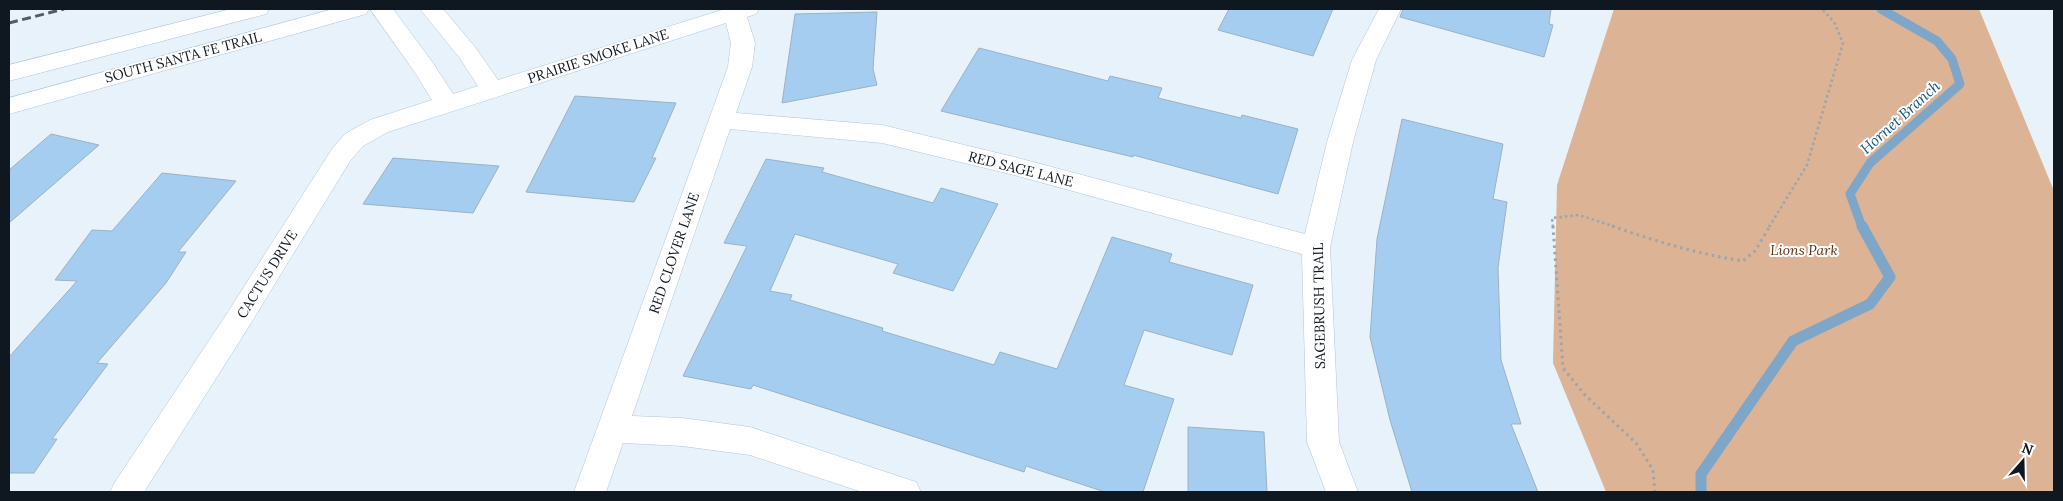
<svg xmlns="http://www.w3.org/2000/svg" width="2063" height="501" font-family="Lora,serif">
	<style>
		.green { fill: #dcb395 }
		.lines { fill: none; stroke-linecap: round; stroke-linejoin: round }
		.stream-far1 { stroke: #7ea6c8; stroke-width: 9 }
		.stream { stroke: #7ea6c8; stroke-width: 11 }
		.building { fill: #a4cdf0; stroke: #9ab2c7 }
		.minor-casing { stroke: #afc7dc; stroke-width: 1 }
		.secondary-casing { stroke: #afc7dc; stroke-width: 1 }
		.path-far1 { stroke: #9ca5ad; stroke-width: 2.5; stroke-dasharray: 2.5 3; stroke-linecap: butt }
		.path { stroke: #9ca5ad; stroke-width: 3; stroke-dasharray: 2.5 4; stroke-linecap: butt }
		.minor { fill: #fff; fill-rule: evenodd }
		.secondary { fill: #fff; fill-rule: evenodd }
		.rail { stroke: #535c64; stroke-width: 3; stroke-dasharray: 9 4.5; stroke-linecap: butt }
		.labels { text-anchor: middle; dominant-baseline: central; stroke-width: 4; stroke-linejoin: round; paint-order: stroke }
		.street-label { font-size: 14px; fill: #0f1820; stroke: #fff }
		.park-label { font-size: 14px; font-style: italic; fill: #5d340f; stroke: #fff }
		.water-label { font-size: 15px; font-style: italic; fill: #135480; stroke: #fff }
	</style>
	<rect width="100%" height="100%" fill="#e8f2fa"/>
	<!-- green -->
	<path class="green" d="M1614 9H1979L2054 191V492H1606L1553 363 1557 185Z"/>
	<g class="lines">
		<!-- stream-far1 -->
		<path class="stream-far1" d="M1862 227 1850 194 1870 163 1960 84 1952 59 1937 41 1881 9"/>
		<!-- stream -->
		<path class="stream" d="M1701 492V474L1793 341 1870 304 1890 277 1862 226"/>
	</g>
	<!-- building -->
	<path class="building" d="M1229 9H1333L1313 56 1218 30Z
		M1403 9H1551L1549 24 1553 25 1544 57 1400 17Z
		M877 12 873 69 877 85 782 103 795 14Z
		M979 48 1108 81 1110 76 1162 88 1158 98 1241 118 1242 115 1298 129 1278 194 1133 155V157L941 111Z
		M575 96 676 103 652 158H656L634 202 526 192Z
		M1402 119 1503 144 1493 199 1507 202 1498 268 1501 360 1521 424H1511L1538 492H1412L1390 420 1370 337 1377 239Z
		M51 134 99 145 9 223V170Z
		M393 158 499 166 473 213 363 204Z
		M766 159 824 168 822 172 933 203 941 188 998 204 953 291 893 273 898 264 795 234 770 291 792 295 790 300 883 328 882 331 994 365 1000 352 1057 369 1112 237 1172 254 1169 262 1253 285 1232 355 1144 330 1124 385 1174 399 1143 492H1105L1026 466 1024 472 753 385 751 389 683 376 747 246 724 243Z
		M162 173 236 181 178 252H186L166 283 97 363 108 364 52 439H57L34 473H9V357L77 281 55 280 92 230 112 231Z
		M1188 427 1264 432 1267 492H1188Z"/>
	<g class="lines">
		<defs>
			<path id="minor" d="M370 9H393L433 63 453 94 478 86 459 57 420 9H443L475 47 498 80 725 9H759L756 14 747 17 755 43 752 67 736 113 882 125 1014 157 1305 234 1327 142 1352 60 1379 9H1401L1376 60 1353 142 1330 247 1339 442 1358 492H1326L1307 442 1302 254 1014 175 882 143 730 129 632 416 682 418 750 427 916 482 921 492H862L750 455 682 446 623 443 606 492H574L728 67 731 43 726 23 388 132 363 146 350 161 246 331 144 492H110L115 482 226 315 332 149 345 134 370 120 432 100 416 74Z"/>
			<path id="secondary" d="M231 9H269L266 14 9 81V65Z
				M333 9H369L366 14 9 114V98Z"/>
		</defs>
		<!-- minor casing -->
		<use href="#minor" class="minor-casing"/>
		<!-- secondary casing -->
		<use href="#secondary" class="secondary-casing"/>
		<!-- path-far1 -->
		<path class="path-far1" d="M1553 227 1552 218 1579 215 1616 227
			M1769 227 1807 165 1843 43 1834 22 1822 9"/>
		<!-- path -->
		<path class="path" d="M1553 226 1563 368 1585 395 1636 443 1653 470 1655 492
			M1612 226C1655 241 1698 254 1743 261L1755 251 1770 226"/>
		<!-- minor -->
		<use href="#minor" class="minor"/>
		<!-- secondary -->
		<use href="#secondary" class="secondary"/>
		<!-- rail -->
		<path class="rail" d="M9 23 64 9"/>
	</g>
	<g class="labels">
		<!-- street labels -->
		<g class="street-label">
			<text transform="translate(598 56) rotate(-18)">PRAIRIE SMOKE LANE</text>
			<text transform="translate(183 57) rotate(-15)">SOUTH SANTA FE TRAIL</text>
			<text transform="translate(1021 169) rotate(14)">RED SAGE LANE</text>
			<text transform="translate(674 253) rotate(-71)">RED CLOVER LANE</text>
			<text transform="translate(267 274) rotate(-58)">CACTUS DRIVE</text>
			<text transform="translate(1319 306) rotate(-91)">SAGEBRUSH TRAIL</text>
		</g>
		<!-- park labels -->
		<g class="park-label">
			<text x="1804" y="250">Lions Park</text>
		</g>
		<!-- water labels -->
		<g class="water-label">
			<text transform="translate(1900 117) rotate(-42)">Hornet Branch</text>
		</g>
	</g>
	<!-- border -->
	<rect width="2063" height="501" fill="none" stroke="#0f1820" stroke-width="20"/>
	<!-- north arrow -->
	<g transform="translate(2023 461) rotate(20)" stroke="#ffffff" stroke-width="4" paint-order="stroke">
	<path d="M0-4L9 19L0 12L-9 19Z" fill="#0f1820"/>
	<text y="-8" font-size="14" font-weight="bold" text-anchor="middle" fill="#0f1820">N</text>
	</g>
</svg>
